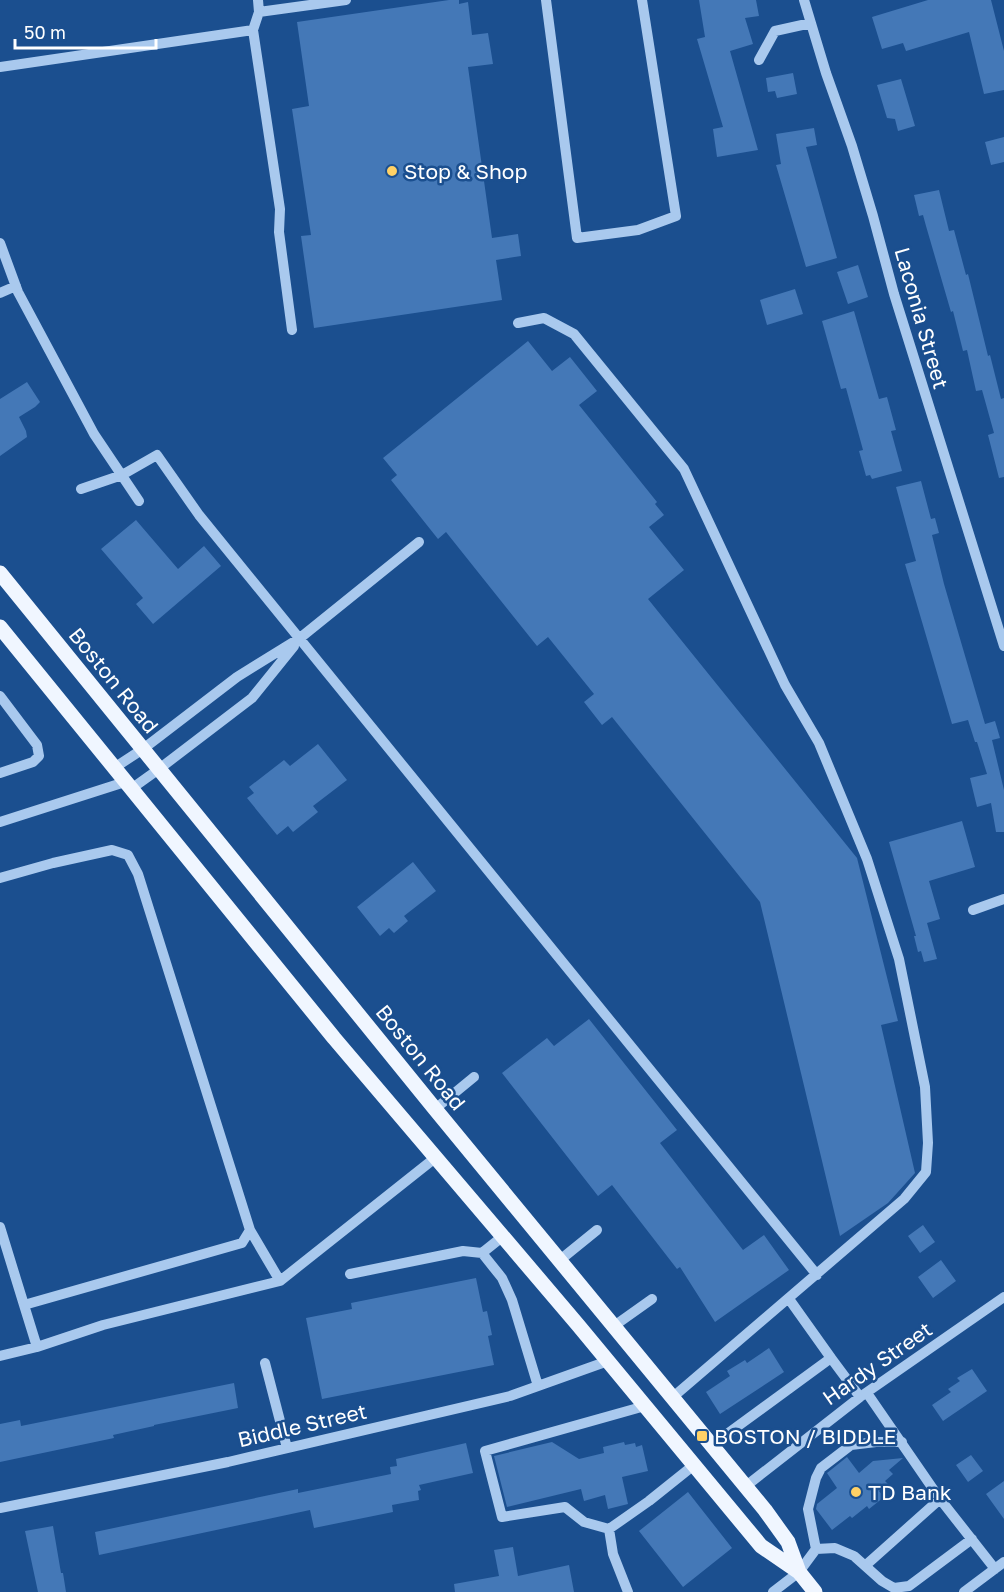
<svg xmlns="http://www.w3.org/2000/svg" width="1004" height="1592" font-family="'Golos Text',sans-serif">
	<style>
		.building { fill: #4478b7 }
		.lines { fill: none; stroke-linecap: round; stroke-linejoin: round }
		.minor { stroke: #a9c9ee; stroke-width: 10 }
		.major { stroke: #f0f6ff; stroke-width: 15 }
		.poi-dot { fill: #ffd166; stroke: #1b4f8f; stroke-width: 2 }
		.labels { text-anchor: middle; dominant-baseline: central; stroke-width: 5; stroke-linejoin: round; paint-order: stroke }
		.poi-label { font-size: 21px; fill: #fff; stroke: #1b4f8f; text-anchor: start }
		.street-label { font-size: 21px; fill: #fff; stroke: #1b4f8f }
	</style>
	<rect width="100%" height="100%" fill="#1b4f8f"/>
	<!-- building -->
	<path class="building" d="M449 0H459V4L468 2 472 35 488 33 493 64 468 67 492 238 518 234 521 256 496 260 502 300 314 328 301 236 311 235 292 109 309 106 297 22Z
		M699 0H756L759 16 745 18 753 44 730 51 758 150 717 157 713 129 723 127 697 39 705 37Z
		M928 0H991L1004 51V90L984 94 969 32 906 51 903 43 882 49 872 17Z
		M793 73 797 94 777 98 775 91 768 92 766 78Z
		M901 79 915 126 898 131 895 119 887 118 877 85Z
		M814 128 817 145 806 147 837 258 806 267 776 165 781 164 776 134Z
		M1004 137V162L991 165 985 142Z
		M939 190 949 231 954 230 966 275 968 274 988 356 990 355 1001 399 1004 398V477L999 478 988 435 994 433 982 390 976 391 967 350 963 351 953 311 951 312 926 226 923 215 919 216 914 195Z
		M858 265 868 297 848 304 837 272Z
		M795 289 803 314 767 325 760 300Z
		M854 311 879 399 887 397 896 430 891 431 902 471 872 479 870 475 866 476 859 451 863 450 846 388 841 389 822 321Z
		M528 341 552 371 570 357 597 391 579 405 657 502 655 504 664 515 649 527 684 570 648 599 857 858 898 1021 881 1025 915 1173 888 1203 840 1236 760 902 612 717 602 725 584 702 594 694 548 637 537 646 446 532 438 539 391 480 397 475 383 458Z
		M27 382 40 402 35 407 19 417 26 431 27 437 0 456V399Z
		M921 481 931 519 935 518 939 533 932 535 944 584 985 724 995 721 1000 738 992 740 1004 790V832H996L991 803 977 807 970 778 987 774 977 742H975L968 720 952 724 905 564 916 561 896 487Z
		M136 520 178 569 204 546 221 566 153 624 136 604 143 598 101 549Z
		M318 744 347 780 313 806 318 812 293 832 288 826 277 835 247 798 254 793 249 787 284 760 290 766Z
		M962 821 975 867 929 881 940 919 927 923 937 959 924 962 921 951 918 952 914 936H916L889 842Z
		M413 862 436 891 404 916 408 921 394 933 389 928 380 936 357 907Z
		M589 1019 677 1130 660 1143 743 1250 764 1235 789 1270 715 1322 680 1267 677 1269 612 1185 598 1196 502 1073 547 1038 554 1046Z
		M923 1225 935 1242 920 1253 908 1236Z
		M941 1260 956 1281 933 1298 918 1277Z
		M476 1278 483 1312 487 1311 492 1335 488 1336 494 1365 322 1399 306 1318 352 1309 351 1303Z
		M769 1348 784 1372 720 1414 706 1392 730 1376 727 1371 745 1360 747 1363Z
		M972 1369 987 1391 943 1421 932 1405 951 1392 948 1389 960 1381 957 1378Z
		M234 1383 238 1408 154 1425V1426L113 1435 114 1438 0 1462V1424L20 1420 21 1426Z
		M552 1442 579 1459 604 1453 603 1447 624 1442 625 1445 635 1443 636 1447 642 1445 648 1471 622 1477 628 1504 608 1509 605 1495 584 1501 581 1489 507 1507 494 1456Z
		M466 1443 473 1473 419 1485 421 1490 418 1491 419 1500 392 1505 393 1512 314 1528 310 1510 99 1555 95 1532 298 1489V1493L391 1474 390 1467 397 1466 396 1459Z
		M971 1455 983 1471 968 1482 956 1465Z
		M847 1457 859 1473 873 1461 903 1458 889 1470 893 1474 885 1481 888 1484 879 1491 884 1497 869 1509 867 1506 852 1518 850 1516 832 1530 816 1509 817 1504 837 1488 827 1473Z
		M1004 1481V1519L986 1494Z
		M688 1492 732 1548 683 1587 639 1531Z
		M53 1526 61 1573H63L66 1592H38L25 1531Z
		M513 1547 518 1576 569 1565 574 1592H455L454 1584 499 1576 494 1550Z"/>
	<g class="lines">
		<!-- minor -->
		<path class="minor" d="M546 0 577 238 638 230 676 216 642 0
			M804 0 826 73 852 146 873 216 894 294 1004 646
			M259 12 346 0
			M253 30 280 209 279 232 292 330
			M759 60 775 31 811 23
			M0 67 253 30 259 12 258 0
			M0 243 18 292 94 434 139 501
			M0 293 16 286
			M518 323 544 318 574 334 684 469 785 685 819 743 867 859 899 959 925 1087 928 1143 926 1172 904 1199 673 1397
			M81 489 122 475 157 455 199 515 817 1275
			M0 696 37 745 39 756 33 762 0 773
			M114 768 143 749 237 677 300 638 419 542
			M131 789 159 769 252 698 294 646
			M0 822 125 782
			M0 878 53 863 112 850 128 855 138 874 250 1230 242 1243 24 1305 0 1227
			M973 910 1004 899
			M435 1109 474 1077
			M250 1230 280 1281 435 1158
			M502 1237 482 1253 502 1278 512 1300 538 1386
			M560 1260 597 1230
			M350 1274 463 1251 482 1253
			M789 1299 831 1358
			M24 1305 37 1347 103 1325 280 1281
			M614 1326 652 1299
			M0 1356 37 1347
			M265 1363 287 1448
			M867 1393 940 1499 995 1569
			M645 1406 485 1451 502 1517 565 1507 584 1522 609 1529 649 1501 694 1465
			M712 1445 831 1358 860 1397
			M746 1486 860 1397 1004 1297
			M0 1508 228 1462 510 1396 608 1361
			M609 1529 613 1554 628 1592
			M816 1549 835 1548 854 1556 882 1581 894 1588 909 1586 972 1539
			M866 1565 940 1499
			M773 1592 799 1572 816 1549 808 1509 816 1478 821 1468 851 1445 876 1442H902
			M964 1592 1004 1562"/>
		<!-- major -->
		<path class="major" d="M0 573 435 1109 765 1510 788 1542 799 1572 815 1592
			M0 627 334 1038 578 1325 761 1546 799 1572"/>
	</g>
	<!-- markers -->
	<g class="poi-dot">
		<circle cx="392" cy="171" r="6"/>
		<rect x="696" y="1430" width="12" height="12" rx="3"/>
		<circle cx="856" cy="1492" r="6"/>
	</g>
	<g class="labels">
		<!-- poi labels -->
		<g class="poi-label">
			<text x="404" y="171">Stop &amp; Shop</text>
			<text x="714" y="1436">BOSTON / BIDDLE</text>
			<text x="868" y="1492">TD Bank</text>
		</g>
		<!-- street labels -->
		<g class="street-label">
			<text transform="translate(922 318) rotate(74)">Laconia Street</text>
			<text transform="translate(114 680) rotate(51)">Boston Road</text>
			<text transform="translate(421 1057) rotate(51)">Boston Road</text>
			<text transform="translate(877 1363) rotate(-35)">Hardy Street</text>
			<text transform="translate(302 1425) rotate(-13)">Biddle Street</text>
		</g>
	</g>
	<!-- scale -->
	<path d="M15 39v9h141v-9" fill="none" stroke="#ffffff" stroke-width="3"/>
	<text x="24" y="39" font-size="18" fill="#ffffff" stroke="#1b4f8f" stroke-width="4.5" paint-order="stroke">50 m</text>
</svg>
